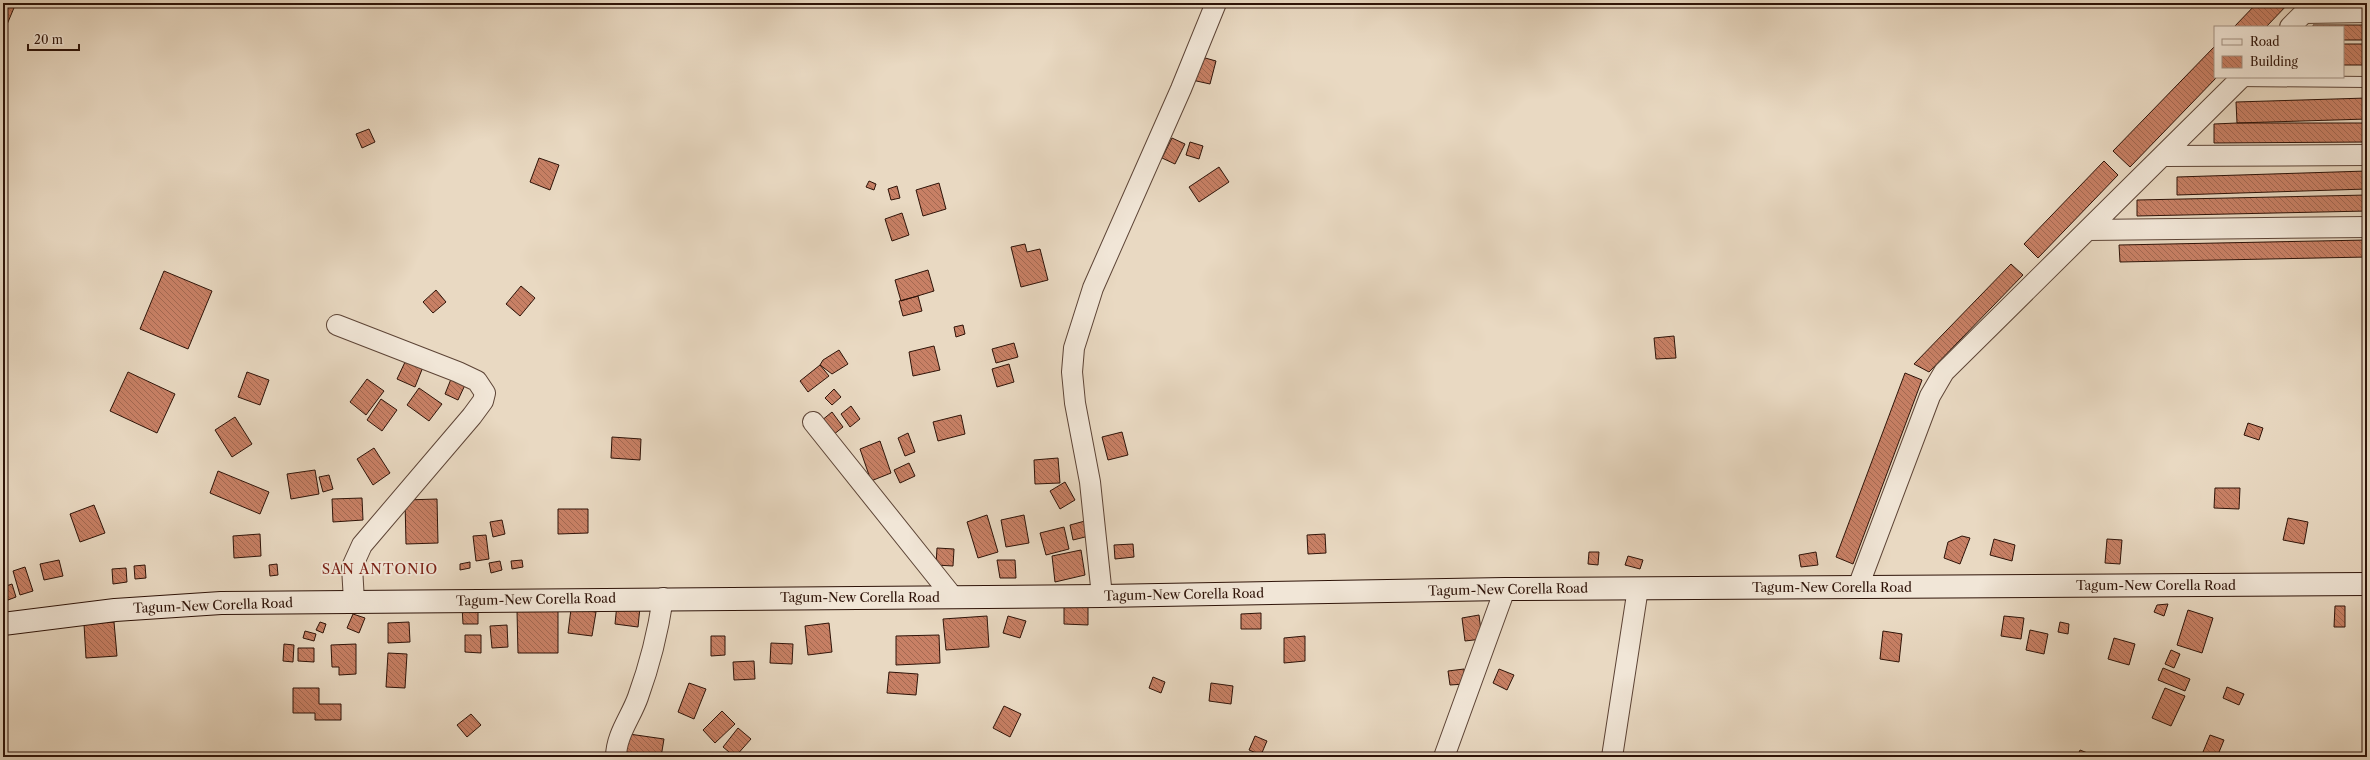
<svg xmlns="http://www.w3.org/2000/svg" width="2370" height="760" font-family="'Libre Caslon Text',serif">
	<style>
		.building { fill: url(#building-back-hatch); stroke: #2e1308 }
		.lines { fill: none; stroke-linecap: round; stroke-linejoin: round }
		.service-casing { stroke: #5d4436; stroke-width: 12 }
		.minor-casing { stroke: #5d4436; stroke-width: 22 }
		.secondary-casing { stroke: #2e1308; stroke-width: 24 }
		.service { stroke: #f1e6d7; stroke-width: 10 }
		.minor { stroke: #f1e6d7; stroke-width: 20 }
		.secondary { stroke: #f1e6d7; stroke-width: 22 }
		.labels { text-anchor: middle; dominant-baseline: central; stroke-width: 3.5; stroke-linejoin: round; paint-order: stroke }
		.street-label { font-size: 13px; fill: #2e1308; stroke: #f1e6d7 }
		.neighbourhood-label { font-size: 14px; letter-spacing: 1px; fill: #7a1f14; stroke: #f1e6d7 }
	</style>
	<defs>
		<pattern id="building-back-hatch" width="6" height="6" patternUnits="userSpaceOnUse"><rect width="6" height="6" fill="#c88065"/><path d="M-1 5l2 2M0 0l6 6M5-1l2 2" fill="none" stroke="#a36851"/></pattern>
	</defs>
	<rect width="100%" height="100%" fill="#e9d9c2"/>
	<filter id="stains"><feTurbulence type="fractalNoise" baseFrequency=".005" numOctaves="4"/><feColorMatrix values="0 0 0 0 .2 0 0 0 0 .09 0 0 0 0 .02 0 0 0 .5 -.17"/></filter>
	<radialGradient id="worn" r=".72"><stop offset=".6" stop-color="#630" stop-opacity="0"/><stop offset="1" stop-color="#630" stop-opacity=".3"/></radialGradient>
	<!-- building -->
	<path class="building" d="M3 3H16L3 34Z
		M2257 3H2289L2266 27H2234Z
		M2313 25H2367V40H2343V27H2313Z
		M2343 44H2367V65H2343Z
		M2215 46V77H2217L2130 167 2113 151Z
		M1198 56 1216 61 1210 84 1192 80Z
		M2367 98V119L2237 123 2236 102Z
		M2237 123H2367V142L2214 143V124Z
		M369 129 375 142 362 148 356 134Z
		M1172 138 1185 144 1175 164 1162 158Z
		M1190 142 1203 146 1199 159 1186 155Z
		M539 158 559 165 550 190 530 182Z
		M2104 161 2118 175 2038 258 2024 244Z
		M1219 167 1229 182 1199 202 1189 187Z
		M2367 171V189L2177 195V177Z
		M869 181 876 184 874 190 866 187Z
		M939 183 946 209 923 216 916 190Z
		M897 186 900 198 891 200 888 189Z
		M2367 195V211L2137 216V200Z
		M902 213 909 235 892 241 885 219Z
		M2367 240V257L2120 262 2119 245Z
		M1025 244 1027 252 1040 249 1048 280 1021 287 1011 247Z
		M2011 264 2023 275 1929 372 1914 364Z
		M928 270 934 291 901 301 895 280Z
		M164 271 212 291 188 349 140 329Z
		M521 286 535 298 520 316 506 304Z
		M436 290 446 302 433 313 423 302Z
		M918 296 922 311 903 316 899 301Z
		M963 325 965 334 956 337 954 327Z
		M1674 336 1676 358 1656 359 1654 338Z
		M1014 343 1018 357 996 363 992 349Z
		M934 346 940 370 913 376 909 352Z
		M839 350 848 364 832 374 820 365 823 360Z
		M406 360 423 367 415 387 397 379Z
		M1009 364 1014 382 997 387 992 369Z
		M820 365 829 376 808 392 800 381Z
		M128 372 175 394 157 433 110 411Z
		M247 372 269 380 260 405 238 397Z
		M1905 373 1922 380 1853 564 1836 557Z
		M367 379 384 391 366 415 350 402Z
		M451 379 465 385 458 400 445 394Z
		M419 388 442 404 429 421 407 405Z
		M834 389 841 397 832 405 825 398Z
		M381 399 397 410 382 431 367 420Z
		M851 406 860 419 850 427 841 414Z
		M832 412 843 427 833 435 821 421Z
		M961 415 965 434 938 441 933 422Z
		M235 417 252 444 232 457 215 430Z
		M2248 423 2263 428 2259 440 2244 435Z
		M1122 432 1128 455 1108 460 1102 437Z
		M908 433 915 452 905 456 898 438Z
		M612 437 641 439 640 460 611 458Z
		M880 441 891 473 871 481 860 449Z
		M374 448 390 473 373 485 357 459Z
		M1058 458 1060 483 1035 484 1034 460Z
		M909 463 915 476 900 483 894 470Z
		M315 470 319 494 291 499 287 474Z
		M218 471 269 492 260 514 210 493Z
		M329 475 333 489 323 492 319 477Z
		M1065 482 1075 500 1060 509 1050 491Z
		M2215 488H2240L2239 509 2214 508Z
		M362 498 363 520 333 522 332 499Z
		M437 499 438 543 406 544 405 500Z
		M94 505 105 533 80 542 70 514Z
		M558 509H588V533L558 534Z
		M987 515 998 552 978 558 967 522Z
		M1024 515 1029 543 1006 547 1001 520Z
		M2288 518 2308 522 2304 544 2283 540Z
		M502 520 505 534 493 537 490 522Z
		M1085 521 1089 536 1073 540 1070 525Z
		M1064 527 1069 549 1046 555 1040 533Z
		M260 534 261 556 234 558 233 536Z
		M1325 534 1326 553 1308 554 1307 535Z
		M486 535 489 559 476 561 473 536Z
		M1962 536 1970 538 1960 564 1944 558 1948 542Z
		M1994 539 2015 545 2012 561 1990 555Z
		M2107 539 2122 540 2120 564 2105 563Z
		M1133 544 1134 557 1115 559 1114 545Z
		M937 548 954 549 953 566 936 565Z
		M1081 550 1085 575 1055 582 1052 556Z
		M1589 552H1599L1598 565 1588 564Z
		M1816 552 1818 565 1801 567 1799 555Z
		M1628 556 1643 560 1640 569 1625 565Z
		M59 560 63 576 44 580 40 564Z
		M522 560 523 567 512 569 511 561Z
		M997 560H1015L1016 578H1000Z
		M500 561 502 570 491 573 489 563Z
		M470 562V568L460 570V564Z
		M277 564 278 575 270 576 269 565Z
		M145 565 146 578 135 579 134 566Z
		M25 567 33 591 20 595 13 571Z
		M126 568 127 582 113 584 112 569Z
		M12 584 16 597 8 600 3 587Z
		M617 604 640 607 638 627 615 624Z
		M1064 604 1088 605V625L1064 624Z
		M2168 604 2164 616 2154 612 2157 605Z
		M462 606 478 611V624H463Z
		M2335 606H2345V627H2334Z
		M571 609 596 612 592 636 568 633Z
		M558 610V653H518L517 611Z
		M2188 610 2213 618 2202 653 2177 645Z
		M1261 613V629H1241V614Z
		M353 614 365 618 359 633 347 628Z
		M1479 615 1482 639 1465 641 1462 618Z
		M987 616 989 647 946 650 943 619Z
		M1008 616 1026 621 1020 638 1003 633Z
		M2004 616 2024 618 2021 639 2001 636Z
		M114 622 117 656 86 658 84 624Z
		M320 622 326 624 323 633 316 630Z
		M409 622 410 642 388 643V623Z
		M2060 622 2069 624 2068 634 2058 632Z
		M829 623 832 652 808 655 805 626Z
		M507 625 508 647 492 648 490 626Z
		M2030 630 2048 634 2044 654 2026 650Z
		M305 631 316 634 314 641 303 638Z
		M1883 631 1902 634 1899 662 1880 659Z
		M465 635H481V653L465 652Z
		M939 635 940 663 896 665V636Z
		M711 636H725V655L711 656Z
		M1305 636V661L1284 663V638Z
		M2114 638 2135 644 2129 665 2108 659Z
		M771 643 793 644 792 664 770 663Z
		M284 644 294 645 293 662 283 661Z
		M356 644V674L339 675V667H332L331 645Z
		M298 648H314V662L298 661Z
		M2171 650 2180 654 2174 668 2165 664Z
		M388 653 407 654 405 688 386 687Z
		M754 661 755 679 734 680 733 662Z
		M2163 668 2190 679 2185 691 2158 680Z
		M1464 669 1465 684 1450 685 1448 671Z
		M1499 669 1514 675 1507 690 1493 683Z
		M889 672 918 674 916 695 887 693Z
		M1153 677 1165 682 1161 693 1149 688Z
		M689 683 706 689 694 719 678 712Z
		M1211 683 1233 686 1231 704 1209 701Z
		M2227 687 2244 694 2239 705 2223 698Z
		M293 688H319V704H341V720H315V713H293Z
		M2165 688 2185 696 2171 726 2152 718Z
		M1004 706 1021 714 1010 737 993 728Z
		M722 711 735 724 715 743 703 730Z
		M471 714 481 725 467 737 457 725Z
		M738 728 751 739 735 757 723 747Z
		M629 734 664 739 661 757 626 752Z
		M2210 735 2224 740 2217 757 2203 752Z
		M1255 736 1267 741 1261 755 1249 750Z
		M2080 750 2090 754 2089 757H2077Z"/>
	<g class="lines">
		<defs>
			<path id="service" d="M2238 81 2367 82"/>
			<path id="minor" d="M2304 13 2367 12
				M2290 27 2314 3
				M2163 156 2367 155
				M2088 230 2367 227
				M337 325 458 372 477 381 485 393 483 401 472 416 362 545 352 567 354 601
				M813 422 953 597
				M1858 587 1930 396 1944 372 2242 77
				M1102 596 1090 482 1075 403 1072 372 1074 348 1093 288 1181 89 1216 3
				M616 757C616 735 631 717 638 697 650 664 658 632 663 598
				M1444 757 1505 589
				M1612 757 1638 588"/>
			<path id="secondary" d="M3 624 115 610 221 603 1102 596 1505 589 2367 584"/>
		</defs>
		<!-- service casing -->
		<use href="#service" class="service-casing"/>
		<!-- minor casing -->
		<use href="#minor" class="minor-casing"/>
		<!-- secondary casing -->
		<use href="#secondary" class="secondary-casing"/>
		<!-- service -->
		<use href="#service" class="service"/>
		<!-- minor -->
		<use href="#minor" class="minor"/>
		<!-- secondary -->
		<use href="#secondary" class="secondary"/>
	</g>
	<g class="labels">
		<!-- street labels -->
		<g class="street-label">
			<text x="2156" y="585">Tagum-New Corella Road</text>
			<text x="1832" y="587">Tagum-New Corella Road</text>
			<text transform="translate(1508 589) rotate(-1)">Tagum-New Corella Road</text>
			<text transform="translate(1184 594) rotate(-1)">Tagum-New Corella Road</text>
			<text x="860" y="597">Tagum-New Corella Road</text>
			<text transform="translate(536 599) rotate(-1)">Tagum-New Corella Road</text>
			<text transform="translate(213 605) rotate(-2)">Tagum-New Corella Road</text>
		</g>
		<!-- neighbourhood labels -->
		<g class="neighbourhood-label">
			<text x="380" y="569">SAN ANTONIO</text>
		</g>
	</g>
	<!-- margin -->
	<rect width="2370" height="760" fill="none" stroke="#e9d9c2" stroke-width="16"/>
	<rect x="4" y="4" width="2362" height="752" fill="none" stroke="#2e1308" stroke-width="2"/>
	<rect x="8" y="8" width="2354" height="744" fill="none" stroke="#2e1308"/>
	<!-- legend -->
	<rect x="2214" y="26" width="130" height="52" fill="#f1e6d7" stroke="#a39284"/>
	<rect x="2222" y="39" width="20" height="6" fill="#f1e6d7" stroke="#a39284"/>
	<text x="2250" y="46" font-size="12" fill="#2e1308">Road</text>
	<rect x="2222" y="56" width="20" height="12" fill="url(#building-back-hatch)" stroke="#a39284"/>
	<text x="2250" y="66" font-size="12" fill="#2e1308">Building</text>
	<!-- scale -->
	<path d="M28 44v6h51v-6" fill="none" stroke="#2e1308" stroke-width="2"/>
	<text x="34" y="44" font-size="12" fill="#2e1308" stroke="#f1e6d7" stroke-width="3" paint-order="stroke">20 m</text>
	<rect width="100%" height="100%" filter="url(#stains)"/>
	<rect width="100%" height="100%" fill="url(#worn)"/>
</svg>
